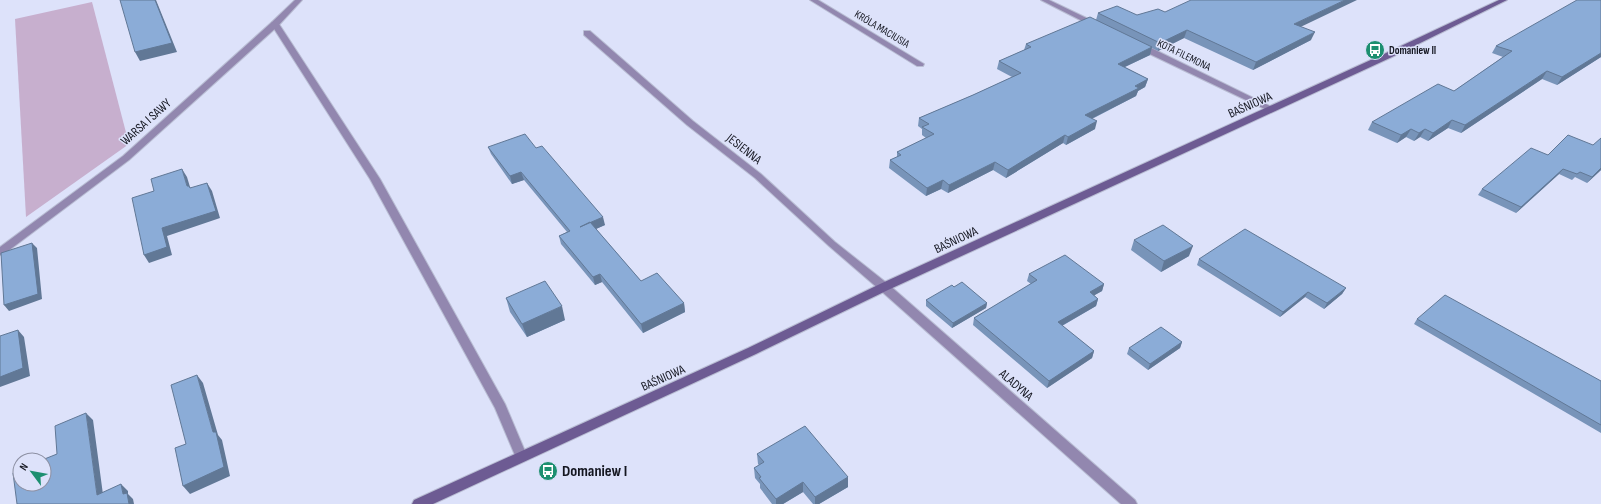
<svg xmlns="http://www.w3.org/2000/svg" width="1601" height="504" font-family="'Sofia Sans Condensed',sans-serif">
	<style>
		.green { fill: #c7afce }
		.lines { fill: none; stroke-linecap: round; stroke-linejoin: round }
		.lane-casing { stroke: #b9bdd3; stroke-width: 2 }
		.street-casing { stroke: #b9bdd3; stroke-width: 2 }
		.secondary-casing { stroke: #b9bdd3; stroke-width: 2 }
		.lane { fill: #9287af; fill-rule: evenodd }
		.street { fill: #9287af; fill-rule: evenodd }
		.secondary { fill: #6d5b93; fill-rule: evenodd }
		.wall { fill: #7894b9 }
		.shaded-wall { fill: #617896 }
		.building { fill: #8bacd7; stroke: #617896 }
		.labels { text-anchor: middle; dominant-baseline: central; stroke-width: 3; stroke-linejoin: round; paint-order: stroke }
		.far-street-label { font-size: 11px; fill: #141620; stroke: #dde2fa }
		.far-poi-label { font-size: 11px; font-weight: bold; fill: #141620; stroke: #dde2fa; text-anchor: start }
		.street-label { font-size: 13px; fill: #141620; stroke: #dde2fa }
		.near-poi-label { font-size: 16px; font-weight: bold; fill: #141620; stroke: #dde2fa; text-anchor: start }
	</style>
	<rect width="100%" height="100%" fill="#dde2fa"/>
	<!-- green -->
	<path class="green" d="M92 2 129 144 26 217 15 19Z"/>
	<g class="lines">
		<defs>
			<path id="lane" d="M1041 0H1049L1101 25 1100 27H1094Z
				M272 22H278L279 24 380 179 505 404 527 456 525 460 521 461 517 460 495 408 370 179 271 24Z
				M1135 43H1141L1276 109 1275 111H1269L1135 47Z
				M884 283 888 284 1135 500 1137 504H1121L880 290 879 287 880 284Z"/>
			<path id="street" d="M295 0H302L278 26 129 160 4 254 0 255V247L123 156 272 22Z
				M810 0H818L924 64 923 66H917Z
				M584 31H590L693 121 761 174 835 242 888 284 889 287 888 290H880L829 246 755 178 687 125 584 35Z"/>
			<path id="secondary" d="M1499 0H1507L1392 57 888 290 756 354 433 504H412L414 500 748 348 880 284 1386 53Z"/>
		</defs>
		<!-- lane casing -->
		<use href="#lane" class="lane-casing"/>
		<!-- street casing -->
		<use href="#street" class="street-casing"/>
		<!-- secondary casing -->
		<use href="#secondary" class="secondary-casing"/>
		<!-- lane -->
		<use href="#lane" class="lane"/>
		<!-- street -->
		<use href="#street" class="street"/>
		<!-- secondary -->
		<use href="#secondary" class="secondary"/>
	</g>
	<!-- wall -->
	<path class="wall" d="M1601 0V57L1557 85 1542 79 1461 133 1448 128 1428 141 1420 137 1414 141 1406 137 1397 143 1368 130 1372 122 1454 91 1503 57 1492 53 1496 46Z
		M1165 12 1301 27 1311 40 1253 70 1184 38 1158 51 1152 48 1150 55 1125 67 1148 79 1145 87 1138 91 1136 96 1092 119 1095 129 1066 145 1063 143 1006 178 993 170 948 193 941 189 926 196 889 168 890 160 897 157V152L926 138 922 135V129L918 126 919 118 973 95 1012 77 997 69 999 61 1024 50 1026 44 1096 20 1098 13 1137 15Z
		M488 147 536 148 605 225 596 229 641 281 684 303 685 312 643 333 602 282 595 285 561 244 559 236 567 232 524 180 512 184 491 154Z
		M1548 155 1601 170 1587 183 1575 177 1572 180 1559 174 1516 213 1478 195 1482 189Z
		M1134 240 1189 256 1161 272 1131 250Z
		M1199 259 1346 288 1342 294 1324 309 1305 297 1280 317 1197 265Z
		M1029 274 1104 284 1102 291 1094 295 1098 299 1096 306 1062 326 1094 351 1092 358 1047 388 973 325 974 318 1031 284 1027 281Z
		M506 298 565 320 527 337 510 312Z
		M926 300 987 303 986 308 952 328 926 306Z
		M1417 319 1601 381V433L1414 324Z
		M1182 342 1180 348 1148 370 1127 354 1129 348Z
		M757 454 848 477V487L819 504H813L803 492 783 504H772L760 488V484L755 478 754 468 759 465 758 464Z"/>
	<!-- shaded-wall -->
	<path class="shaded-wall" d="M155 0H156L177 52 140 61 135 52Z
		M1345 0H1357L1290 32 1294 24Z
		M1187 30 1184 38 1158 51 1160 43Z
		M1315 32 1311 40 1253 70 1256 62Z
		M1152 47 1150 55 1116 71 1118 64Z
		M1601 53V57L1557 85 1562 77Z
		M1547 71 1542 79 1461 133 1465 125Z
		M1148 79 1145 87 1138 91 1136 96 1083 123 1085 115Z
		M1452 120 1448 128 1428 141 1433 133Z
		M1097 121 1095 129 1066 145 1068 137Z
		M1411 129 1406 137 1397 143 1401 135Z
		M1425 129 1420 137 1414 141 1419 133Z
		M1065 135 1063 143 1006 178 1008 170Z
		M995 162 993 170 948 193 949 185Z
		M1601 168V170L1587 183 1592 177Z
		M182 169 187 177 190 187 194 194 187 186Z
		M1563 169 1559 174 1516 213 1521 207Z
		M521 172 524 180 512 184 510 176Z
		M943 180 941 189 926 196 927 188Z
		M207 183 212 191 220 218 167 236 172 255 149 263 144 255 162 228Z
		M603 217 605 225 582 235 580 227Z
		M32 243 37 248 42 299 9 311 4 305Z
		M1193 246 1189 256 1161 272 1164 261Z
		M600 274 602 282 595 285 593 277Z
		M1104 284 1102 291 1088 299 1090 292Z
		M1346 288 1342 294 1324 309 1327 303Z
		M1308 292 1305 297 1280 317 1283 312Z
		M1098 299 1096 306 1056 329 1058 322Z
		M684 303 685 312 643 333 641 324Z
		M987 303 986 308 952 328 953 323Z
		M562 306 565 320 527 337 522 324Z
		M18 330 24 337 30 376 0 387V377Z
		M1182 342 1180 348 1148 370 1150 364Z
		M1094 351 1092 358 1047 388 1049 381Z
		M197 375 203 383 218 435 222 440 230 476 190 494 183 486 213 432Z
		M86 413 93 420 104 502 97 495Z
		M848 477V487L819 504H815V497Z
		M803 482V492L783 504H776V499Z
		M121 484 128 491V494L133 499 134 504H129L123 494Z"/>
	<!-- building -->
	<path class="building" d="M120 0H155L172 43 135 52Z
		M1191 0H1345L1294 24 1315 32 1256 62 1187 30 1160 43 1098 13 1117 6 1137 15 1158 9 1165 12Z
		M1577 0H1601V53L1562 77 1547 71 1465 125 1452 120 1433 133 1425 129 1419 133 1411 129 1401 135 1372 122 1438 84 1454 91 1512 51 1496 46Z
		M1090 17 1152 47 1118 64 1148 79 1135 86 1139 88 1085 115 1097 121 1068 137 1065 135 1008 170 995 162 949 185 943 180 927 188 890 160 901 155 897 152 934 134 922 127 929 124 919 118 973 95 1021 73 999 61 1031 47 1026 44Z
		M525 134 536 148 542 146 603 217 580 227 590 222 641 281 657 273 684 303 641 324 600 274 593 277 559 236 570 231 521 172 510 176 488 147Z
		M1568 135 1593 145 1601 138V168L1592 177 1580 172 1577 174 1563 169 1521 207 1482 189 1531 148 1548 155Z
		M182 169 187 186H189L190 188 207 183 216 211 162 228 167 247 144 255 132 198 154 191 151 179Z
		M1163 225 1193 246 1164 261 1134 240Z
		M1245 229 1346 288 1327 303 1308 292 1283 312 1199 259Z
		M32 243 38 294 4 305 1 253Z
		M1065 255 1104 284 1090 292 1098 299 1058 322 1094 351 1049 381 974 318 1037 280 1029 274Z
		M545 281 562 306 522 324 506 298Z
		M962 282 987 303 953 323 926 300 952 285 954 287Z
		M1445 295 1601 381V425L1417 319Z
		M1161 327 1182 342 1150 364 1129 348Z
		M18 330 23 368 0 377V336Z
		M197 375 213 432H216L224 467 183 486 175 448 186 444 171 385Z
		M86 413 97 495 121 484 123 494 127 493 129 504H17L13 473 20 470V484H44V460H42L57 454 55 426Z
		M805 426 848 477 815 497 803 482 776 499 759 478 761 477 754 468 764 462 757 454Z"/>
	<!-- icons -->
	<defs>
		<symbol id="bus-disc" viewBox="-11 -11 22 22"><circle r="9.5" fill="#1c8f70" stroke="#dde2fa"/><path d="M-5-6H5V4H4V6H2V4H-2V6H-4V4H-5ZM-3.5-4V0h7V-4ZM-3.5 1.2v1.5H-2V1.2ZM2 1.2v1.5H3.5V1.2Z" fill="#fff"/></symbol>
	</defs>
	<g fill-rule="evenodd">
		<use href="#bus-disc" x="1364" y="39" width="22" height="22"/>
		<use href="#bus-disc" x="537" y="460" width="22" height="22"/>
	</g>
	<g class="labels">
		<!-- far-street labels -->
		<g class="far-street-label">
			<text transform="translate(882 29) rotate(31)">KRÓLA MACIUSIA</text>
			<text transform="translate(1184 55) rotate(26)">KOTA FILEMONA</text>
		</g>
		<!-- far-poi labels -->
		<g class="far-poi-label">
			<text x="1389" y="50">Domaniew II</text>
		</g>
		<!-- street labels -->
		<g class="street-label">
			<text transform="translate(1250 105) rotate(-24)">BAŚNIOWA</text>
			<text transform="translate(146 122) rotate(-42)">WARSA I SAWY</text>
			<text transform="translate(744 149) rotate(38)">JESIENNA</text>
			<text transform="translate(956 240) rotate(-25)">BAŚNIOWA</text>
			<text transform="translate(663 378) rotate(-24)">BAŚNIOWA</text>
			<text transform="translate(1016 385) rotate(41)">ALADYNA</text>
		</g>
		<!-- near-poi labels -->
		<g class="near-poi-label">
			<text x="562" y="471">Domaniew I</text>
		</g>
	</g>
	<!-- north arrow -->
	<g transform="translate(32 472) rotate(302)"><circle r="19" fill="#dde2fa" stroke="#8d90a3"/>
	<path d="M0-3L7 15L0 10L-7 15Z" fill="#1c8f70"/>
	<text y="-6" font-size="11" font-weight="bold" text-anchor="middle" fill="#141620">N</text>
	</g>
</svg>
